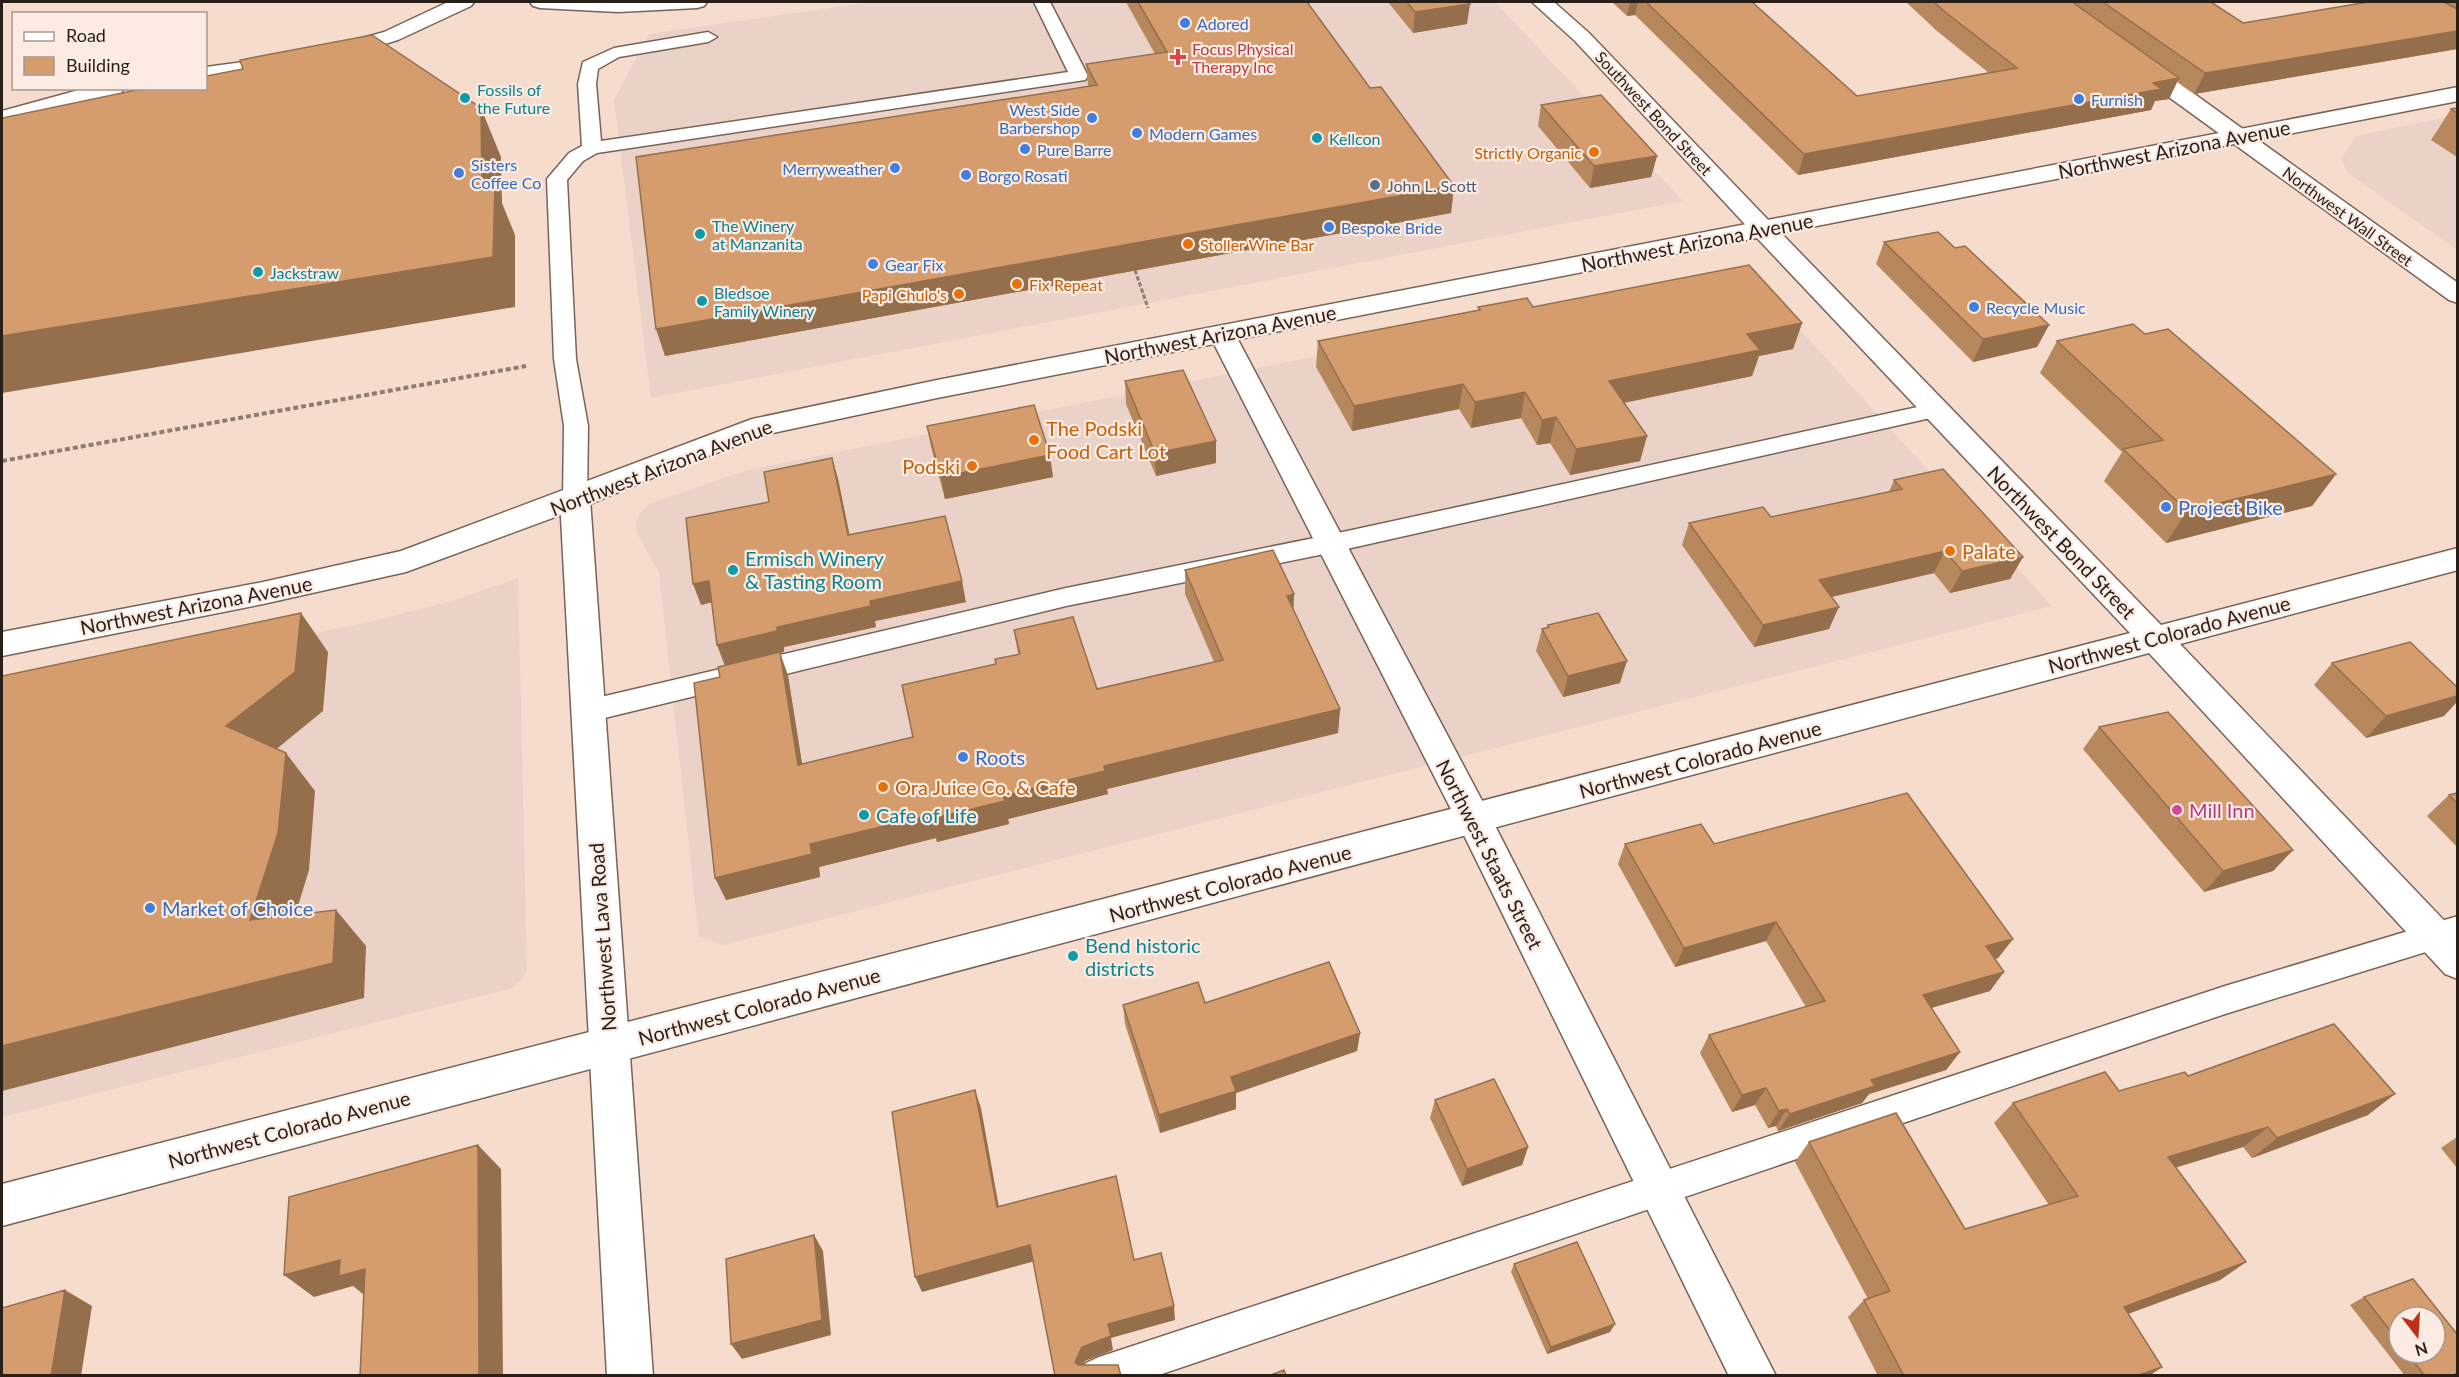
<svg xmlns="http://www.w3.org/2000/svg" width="2459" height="1377" font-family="Lato,sans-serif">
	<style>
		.commercial { fill: #ead2c9 }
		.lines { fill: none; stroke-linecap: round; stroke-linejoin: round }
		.service-casing { stroke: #7a6356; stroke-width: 3 }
		.minor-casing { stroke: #7a6356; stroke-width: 3 }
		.tertiary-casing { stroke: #7a6356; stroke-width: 3 }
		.secondary-casing { stroke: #7a6356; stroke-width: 3 }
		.path-far1 { stroke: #8d7c71; stroke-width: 3; stroke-dasharray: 4.5 2; stroke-linecap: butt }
		.path { stroke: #8d7c71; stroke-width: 4; stroke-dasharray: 5 3; stroke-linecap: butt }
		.service { fill: #fff; fill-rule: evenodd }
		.minor { fill: #fff; fill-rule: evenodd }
		.tertiary { fill: #fff; fill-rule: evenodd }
		.secondary { fill: #fff; fill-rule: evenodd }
		.wall { fill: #b7875e; fill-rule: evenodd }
		.shaded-wall { fill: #956e4c }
		.building { fill: #d59d6d; stroke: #956e4c; stroke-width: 1.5 }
		.shop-dot { fill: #3f7fe0; stroke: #fbebe2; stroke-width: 2 }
		.health-dot { fill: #e0444e; stroke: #fbebe2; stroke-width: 2 }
		.culture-dot { fill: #0f9aa8; stroke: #fbebe2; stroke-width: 2 }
		.food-dot { fill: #e8710a; stroke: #fbebe2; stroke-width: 2 }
		.service-dot { fill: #5c6f8a; stroke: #fbebe2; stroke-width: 2 }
		.hotel-dot { fill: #d1479c; stroke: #fbebe2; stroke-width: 2 }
		.labels { text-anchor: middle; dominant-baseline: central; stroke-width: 4.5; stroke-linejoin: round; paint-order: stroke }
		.far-shop-label { font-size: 16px; fill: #366cbe; stroke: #fbebe2; text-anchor: start }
		.far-health-label { font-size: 16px; fill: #be3a42; stroke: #fbebe2; text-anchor: start }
		.far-culture-label { font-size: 16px; fill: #0d838f; stroke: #fbebe2; text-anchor: start }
		.far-street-label { font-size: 16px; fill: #281f19; stroke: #fbebe2 }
		.far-food-label { font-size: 16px; fill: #c56008; stroke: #fbebe2; text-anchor: end }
		.far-service-label { font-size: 16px; fill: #4e5e75; stroke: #fbebe2; text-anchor: start }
		.street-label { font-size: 20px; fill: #281f19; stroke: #fbebe2 }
		.food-label { font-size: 20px; fill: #c56008; stroke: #fbebe2; text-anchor: start }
		.shop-label { font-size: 20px; fill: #366cbe; stroke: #fbebe2; text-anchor: start }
		.culture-label { font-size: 20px; fill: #0d838f; stroke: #fbebe2; text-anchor: start }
		.hotel-label { font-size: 20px; fill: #b23c85; stroke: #fbebe2; text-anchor: start }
	</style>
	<rect width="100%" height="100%" fill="#f6dccc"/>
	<!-- commercial -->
	<path class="commercial" d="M872 2H1495L1683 201 651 398 614 100 649 34Z
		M2457 115V250L2348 173 2341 159 2356 136Z
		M1739 272 1751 276 2052 606 723 945 699 937 659 573 638 535 636 523 640 513 651 503 747 470Z
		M518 578 527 972 513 988 2 1117V697L369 622 452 601Z"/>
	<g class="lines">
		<defs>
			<path id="service" d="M1034 2H1050L1088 76 1085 80 597 153 583 161 567 180 576 359 588 426 587 499 584 505 575 507 566 505 563 499 564 426 554 359 547 179 569 153 582 146 578 84 583 62 614 48 708 32 717 37 708 42 619 57 598 69 596 84 601 141 1068 72Z
				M1936 403 1944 405 1947 410 1944 415 1329 553 1066 606 588 722 578 718 574 711 578 704 588 700 1066 588 1329 535Z
				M2458 916V942L2225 1014 1156 1376H1081L1086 1363 1099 1357 2225 986Z"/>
			<path id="minor" d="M448 2H474L471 6 398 40 335 59 327 58 324 53 327 48 384 32Z
				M287 56 295 57 298 62 295 67 206 79V67Z
				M86 88H124L121 93 2 125V111Z
				M1222 326 1231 328 1235 334 1487 810 1776 1376H1729L1458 823 1209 334 1213 328Z
				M575 489 585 492 590 499 653 1376H607L560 499 565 492Z"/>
			<path id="tertiary" d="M530 2H707L704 6 697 8 618 12 540 8 533 6Z
				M1532 2H1554L1589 33 1772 224 1775 229 1772 234 1763 236 1754 234 1575 41Z
				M2138 58 2146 59 2247 132 2250 137 2247 142H2231L2130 69 2127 64 2130 59Z"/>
			<path id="secondary" d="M2458 87V101L2258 140 2458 283V303L2449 300 2234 144 1781 233 2161 625 2458 548V570L2180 644 2458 935V979L2445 974 2149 653 2 1226V1184L2130 633 1757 238 937 398 768 434 681 466 585 506 406 572 263 604 2 656V632L263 582 401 551 752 419 937 380Z"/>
		</defs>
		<!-- service casing -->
		<use href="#service" class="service-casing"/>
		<!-- minor casing -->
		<use href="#minor" class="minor-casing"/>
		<!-- tertiary casing -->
		<use href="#tertiary" class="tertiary-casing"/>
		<!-- secondary casing -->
		<use href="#secondary" class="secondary-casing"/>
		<!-- path-far1 -->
		<path class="path-far1" d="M1135 270 1148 308"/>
		<!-- path -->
		<path class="path" d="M2 461 526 366"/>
		<!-- service -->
		<use href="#service" class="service"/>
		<!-- minor -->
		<use href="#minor" class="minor"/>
		<!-- tertiary -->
		<use href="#tertiary" class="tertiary"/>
		<!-- secondary -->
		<use href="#secondary" class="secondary"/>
	</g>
	<!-- wall -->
	<path class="wall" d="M1126 2H1307L1370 88 1454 186 1451 213 665 356 1088 86 1086 64 1155 54Z
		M1388 2H1468L1467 24 1413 33Z
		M1612 2H1752L1857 96 1989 73 1937 31 1906 2H2211L2243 23 2368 2H2457V8H2456L2457 9V49L2194 94 2177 82 2169 99 2155 101 2151 110 1798 175 1635 15 1627 16Z
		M1541 105 1657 156 1651 177 1590 188 1538 126Z
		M2457 108V157L2431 140 2451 109Z
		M1884 242 1955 248 2049 325 2037 347 1973 362 1876 264Z
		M1478 307H1533L1802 323 1793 349 1759 356 1752 376 1624 403 1647 436 1640 461 1570 475 1550 443 1537 445 1521 418 1471 428 1459 409 1352 431 1316 367 1318 341 1478 310Z
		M2145 334 2336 474 2312 506 2166 543 2104 481 2122 452 2040 373 2057 341Z
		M1125 381 1216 463 1156 476 1126 404Z
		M927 426 1053 477 945 499 931 447Z
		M832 458 838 479 849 535 966 602 875 621 876 627 784 647V652L780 653 788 676 802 764 913 737 996 664 1018 654 1014 630 1097 689 1214 662 1185 594V570L1294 594 1293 610 1340 709 1338 733 1107 789 1108 794 1008 819 1009 824 937 842 936 838 819 867 820 877 726 900 720 677 725 665 712 602 701 605Z
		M1894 480 2023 557 2010 579 1950 593 1934 573 1832 597 1829 629 1754 647 1682 545 1689 523 1771 517 1889 492Z
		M1548 625 1620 683 1563 697 1536 651 1542 629 1547 627Z
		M2332 663 2444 716 2366 738 2314 685Z
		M2099 727 2293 850 2273 871 2204 892 2083 749Z
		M2457 793V847L2427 816 2449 795Z
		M1625 844H1714L2013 939 1998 958 1995 959 1990 991 1931 1008 1960 1052 1946 1070 1869 1094 1862 1103 1778 1131 1776 1126 1768 1128 1755 1105 1732 1112 1700 1053 1709 1035 1806 1007 1766 941 1675 967 1618 864Z
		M1205 1003 1360 1033 1357 1051 1236 1093V1109L1160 1133 1125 1024 1123 1005Z
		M2188 1076 2368 1115 2252 1158 2243 1147 2176 1167 2246 1262 2220 1280 2128 1314 2162 1367 2149 1376H1878L1848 1317 1864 1300 1868 1299 1795 1162 1809 1142 1965 1229 2049 1205 1994 1123 2013 1103 2119 1091Z
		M1435 1100 1528 1147 1522 1165 1462 1186 1430 1118Z
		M2457 1137V1168L2441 1148Z
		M1514 1264 1610 1332 1547 1354 1511 1272Z
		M2364 1297 2457 1334V1374L2454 1376H2405L2350 1305ZM2399 1317 2435 1353H2399Z"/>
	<!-- shaded-wall -->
	<path class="shaded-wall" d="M1630 2H1638L1635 15 1627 16Z
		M1470 4 1467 24 1413 33 1415 12Z
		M2457 31V49L2194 94 2205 73Z
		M2179 78 2169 99 2155 101 2151 110 1798 175 1804 154Z
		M481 108 501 157 502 203 515 235V307L2 393V336L482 187Z
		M1657 156 1651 177 1590 188 1594 166Z
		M1454 186 1451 213 665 356 656 329Z
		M1802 323 1793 349 1759 356 1752 376 1603 407 1609 381 1747 334Z
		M2049 325 2037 347 1973 362 1983 339Z
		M1463 384 1459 409 1352 431 1354 406Z
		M1525 392 1521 418 1471 428 1475 402Z
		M1556 417 1550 443 1537 445 1542 420Z
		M1647 436 1640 461 1570 475 1576 449Z
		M1216 441V463L1156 476 1155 453Z
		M1050 455 1053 477 945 499 941 477Z
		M832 458 838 479 854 556 848 535Z
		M2336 474 2312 506 2166 543 2187 511Z
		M1945 551 1934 573 1809 602 1819 580Z
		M2023 557 2010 579 1950 593 1962 571Z
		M709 581 717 601 701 605 693 584Z
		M962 581 966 602 875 621 876 627 784 647V652L780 653 788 676 806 788 725 666 717 645 777 627 870 601Z
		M1294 594 1293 618 1287 596Z
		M1839 607 1829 629 1754 647 1763 625Z
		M301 613 328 652 323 711 257 765 226 726Z
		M1627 661 1620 683 1563 697 1568 676Z
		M2457 696V702L2444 716 2366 738 2386 716Z
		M1340 709 1338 733 1107 789 1108 794 1008 819 1009 824 937 842 936 838 819 867 820 877 726 900 715 878 810 844 930 815 1003 796 1104 766Z
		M286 753 315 791 309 870 283 955 250 920Z
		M2293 850 2273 871 2204 892 2223 871Z
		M336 910 366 946 364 998 2 1091V1046Z
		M1776 922 1766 941 1675 967 1684 948Z
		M2013 939 1998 958 1971 965 1986 946Z
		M2004 972 1990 991 1910 1014 1923 995Z
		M1360 1033 1357 1051 1236 1093V1109L1160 1133 1159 1115 1231 1077Z
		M1960 1052 1946 1070 1869 1094 1862 1103 1778 1131 1790 1114 1871 1080Z
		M1766 1088 1755 1105 1732 1112 1742 1095Z
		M975 1090 981 1108 1002 1224 997 1207Z
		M2395 1094 2368 1115 2252 1158 2277 1138Z
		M1787 1109 1776 1126 1768 1128 1779 1111Z
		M2268 1127 2243 1147 2145 1177 2168 1157Z
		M478 1145 501 1169 503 1376H479Z
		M1528 1147 1522 1165 1462 1186 1467 1169Z
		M814 1235 823 1251 831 1335 742 1359 731 1344Z
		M1030 1245 1035 1261 922 1292 915 1277Z
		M340 1260 365 1269 368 1298 353 1286 314 1297 284 1275Z
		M2246 1262 2220 1280 2100 1324 2124 1307Z
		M65 1290 92 1306 81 1376H51Z
		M1174 1306 1175 1320 1111 1338 1113 1350 1085 1361 1079 1375 1075 1362 1082 1347 1108 1324Z
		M1615 1324 1610 1332 1547 1354 1551 1347Z
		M2162 1367 2149 1376H2136Z"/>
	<!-- building -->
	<path class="building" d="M1138 2H1307L1370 88 1381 87 1454 186 656 329 636 157 1097 85 1086 64 1167 52Z
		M1407 2H1468L1470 4 1415 12Z
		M1646 2H1752L1857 96 2017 68 1944 11 1934 2H2072L2179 78 2153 83 2161 89 1804 154Z
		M2103 2H2211L2243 23 2368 2H2444L2457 9V31L2205 73Z
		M372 35 481 108 482 187 495 185 493 257 2 336V118L146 88H206V76L243 69 240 60Z
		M1601 95 1657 156 1594 166 1541 105Z
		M2457 108V113L2451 109Z
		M1938 232 1955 248 1965 246 2049 325 1983 339 1884 242Z
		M1749 265 1802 323 1747 334 1760 350 1609 381 1647 436 1576 449 1556 417 1542 420 1525 392 1475 402 1463 384 1354 406 1318 341 1480 310 1478 307 1527 298 1533 307Z
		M2133 324 2145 334 2168 329 2336 474 2187 511 2123 449 2163 440 2057 341Z
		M1183 370 1216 441 1155 453 1125 381Z
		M1034 405 1050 455 941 477 927 426Z
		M832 458 848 535 945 516 962 581 870 601 871 606 777 627V631L717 645 709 581 693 584 686 518 769 502 764 472Z
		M1943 469 2023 557 1962 571 1945 551 1819 580 1839 607 1763 625 1689 523 1763 507 1771 517 1902 489 1894 480Z
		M1273 550 1294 594 1287 596 1340 709 1104 766 1105 771 1003 796 1005 801 931 819 930 815 810 844 812 854 715 878 694 683 720 677 718 667 780 652 798 765 913 737 902 685 996 664 995 659 1020 654 1014 630 1073 617 1097 689 1223 660 1185 570Z
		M301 613 295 672 226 726 286 753 278 833 250 920 336 910 333 963 2 1046V676Z
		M1598 613 1627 661 1568 676 1542 629 1549 627 1548 625Z
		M2410 642 2457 687V696L2386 716 2332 663Z
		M2168 712 2293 850 2223 871 2099 727Z
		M1907 793 2013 939 1986 946 2004 972 1923 995 1960 1052 1871 1080 1875 1086 1790 1114 1787 1109 1779 1111 1766 1088 1742 1095 1709 1035 1825 1001 1776 922 1684 948 1625 844 1701 824 1714 844Z
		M2457 793V803L2449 795Z
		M1329 962 1360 1033 1231 1077 1236 1091 1159 1115 1123 1005 1198 982 1205 1003Z
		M2334 1024 2395 1094 2277 1138 2268 1127 2168 1157 2246 1262 2124 1307 2162 1367 2136 1376H1904L1864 1300 1890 1291 1809 1142 1896 1113 1965 1229 2078 1196 2013 1103 2105 1072 2119 1091 2185 1072 2188 1076Z
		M1494 1079 1528 1147 1467 1169 1435 1100Z
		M975 1090 997 1207 1116 1176 1134 1260 1161 1253 1174 1306 1108 1324 1111 1336 1082 1347 1075 1362 1078 1365H1118L1121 1376H1055L1030 1245 915 1277 892 1112Z
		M478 1145 479 1376H360L365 1269 339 1276 340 1260 284 1275 289 1197Z
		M814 1235 822 1320 731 1344 726 1259Z
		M1577 1242 1615 1324 1551 1347 1514 1264Z
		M2413 1279 2457 1334V1373L2452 1376H2425L2407 1353H2435V1317H2399V1342L2364 1297Z
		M65 1290 51 1376H2V1308Z
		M1284 1370 1286 1376H1268Z"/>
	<!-- markers -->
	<g class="shop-dot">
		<circle cx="1185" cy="23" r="6"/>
		<circle cx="2079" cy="99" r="6"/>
		<circle cx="1092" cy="118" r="6"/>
		<circle cx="1137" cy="133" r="6"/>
		<circle cx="1025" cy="149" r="6"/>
		<circle cx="895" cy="168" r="6"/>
		<circle cx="459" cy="173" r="6"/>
		<circle cx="966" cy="175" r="6"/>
		<circle cx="1329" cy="227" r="6"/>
		<circle cx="873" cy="264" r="6"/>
		<circle cx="1974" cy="307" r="6"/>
		<circle cx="2166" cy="507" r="6"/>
		<circle cx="963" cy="757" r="6"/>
		<circle cx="150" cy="908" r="6"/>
	</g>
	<path class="health-dot" d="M1175 48h6v6h6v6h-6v6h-6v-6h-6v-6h6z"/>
	<g class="culture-dot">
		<circle cx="465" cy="98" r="6"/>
		<circle cx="1317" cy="138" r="6"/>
		<circle cx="700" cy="234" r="6"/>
		<circle cx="258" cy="272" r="6"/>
		<circle cx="702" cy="301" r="6"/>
		<circle cx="733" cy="570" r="6"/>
		<circle cx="864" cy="815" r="6"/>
		<circle cx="1073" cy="956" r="6"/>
	</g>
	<g class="food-dot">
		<circle cx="1594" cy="152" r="6"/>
		<circle cx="1188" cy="244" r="6"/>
		<circle cx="1017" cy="284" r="6"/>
		<circle cx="959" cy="294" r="6"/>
		<circle cx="1034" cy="440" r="6"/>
		<circle cx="972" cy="466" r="6"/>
		<circle cx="1950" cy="551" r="6"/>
		<circle cx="883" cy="787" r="6"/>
	</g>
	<circle class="service-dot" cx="1375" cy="185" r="6"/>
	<circle class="hotel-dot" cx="2177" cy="810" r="6"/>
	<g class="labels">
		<!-- far-shop labels -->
		<g class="far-shop-label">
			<text x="1197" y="23">Adored</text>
			<text x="2091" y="99">Furnish</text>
			<text x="1080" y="109" text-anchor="end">West Side<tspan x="1080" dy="18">Barbershop</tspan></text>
			<text x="1149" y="133">Modern Games</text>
			<text x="1037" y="149">Pure Barre</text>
			<text x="471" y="164">Sisters<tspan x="471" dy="18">Coffee Co</tspan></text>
			<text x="883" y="168" text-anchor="end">Merryweather</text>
			<text x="978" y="175">Borgo Rosati</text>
			<text x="1341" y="227">Bespoke Bride</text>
			<text x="885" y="264">Gear Fix</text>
			<text x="1986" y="307">Recycle Music</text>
		</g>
		<!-- far-health labels -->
		<g class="far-health-label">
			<text x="1192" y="48">Focus Physical<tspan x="1192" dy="18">Therapy Inc</tspan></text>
		</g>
		<!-- far-culture labels -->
		<g class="far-culture-label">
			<text x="477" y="89">Fossils of<tspan x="477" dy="18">the Future</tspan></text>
			<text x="1329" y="138">Kellcon</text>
			<text x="712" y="225">The Winery<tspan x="712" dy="18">at Manzanita</tspan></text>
			<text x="270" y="272">Jackstraw</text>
			<text x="714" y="292">Bledsoe<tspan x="714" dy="18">Family Winery</tspan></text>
		</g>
		<!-- far-street labels -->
		<g class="far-street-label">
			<text transform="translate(1654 113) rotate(47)">Southwest Bond Street</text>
			<text transform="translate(2348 216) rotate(36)">Northwest Wall Street</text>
		</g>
		<!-- far-food labels -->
		<g class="far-food-label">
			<text x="1582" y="152">Strictly Organic</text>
			<text x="1200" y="244" text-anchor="start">Stoller Wine Bar</text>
			<text x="1029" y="284" text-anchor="start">Fix Repeat</text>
			<text x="947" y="294">Papi Chulo's</text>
		</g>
		<!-- far-service labels -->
		<g class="far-service-label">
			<text x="1387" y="185">John L. Scott</text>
		</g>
		<!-- street labels -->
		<g class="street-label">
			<text transform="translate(2174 149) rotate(-11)">Northwest Arizona Avenue</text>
			<text transform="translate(1697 242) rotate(-11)">Northwest Arizona Avenue</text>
			<text transform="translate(1220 334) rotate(-11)">Northwest Arizona Avenue</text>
			<text transform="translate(661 467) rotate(-21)">Northwest Arizona Avenue</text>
			<text transform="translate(2062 542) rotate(46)">Northwest Bond Street</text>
			<text transform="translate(196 605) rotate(-11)">Northwest Arizona Avenue</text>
			<text transform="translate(2169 634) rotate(-15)">Northwest Colorado Avenue</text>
			<text transform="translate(1700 759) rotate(-15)">Northwest Colorado Avenue</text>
			<text transform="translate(1490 854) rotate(63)">Northwest Staats Street</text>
			<text transform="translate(1230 883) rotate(-15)">Northwest Colorado Avenue</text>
			<text transform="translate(602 937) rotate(-94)">Northwest Lava Road</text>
			<text transform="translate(759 1006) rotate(-15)">Northwest Colorado Avenue</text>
			<text transform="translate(289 1129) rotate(-15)">Northwest Colorado Avenue</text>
		</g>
		<!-- food labels -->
		<g class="food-label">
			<text x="1046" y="428">The Podski<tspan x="1046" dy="23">Food Cart Lot</tspan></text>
			<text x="960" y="466" text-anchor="end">Podski</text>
			<text x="1962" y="551">Palate</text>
			<text x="895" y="787">Ora Juice Co. &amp; Cafe</text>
		</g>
		<!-- shop labels -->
		<g class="shop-label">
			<text x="2178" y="507">Project Bike</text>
			<text x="975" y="757">Roots</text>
			<text x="162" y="908">Market of Choice</text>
		</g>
		<!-- culture labels -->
		<g class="culture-label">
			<text x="745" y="558">Ermisch Winery<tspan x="745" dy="23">&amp; Tasting Room</tspan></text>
			<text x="876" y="815">Cafe of Life</text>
			<text x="1085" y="945">Bend historic<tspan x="1085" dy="23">districts</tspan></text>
		</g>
		<!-- hotel labels -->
		<g class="hotel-label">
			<text x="2189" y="810">Mill Inn</text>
		</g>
	</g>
	<!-- border -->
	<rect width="2459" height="1377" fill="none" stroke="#281f19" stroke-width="6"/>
	<!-- legend -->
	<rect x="12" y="12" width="195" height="78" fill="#fbebe2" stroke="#a79992" stroke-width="1.5"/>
	<rect x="24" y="32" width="30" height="9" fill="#ffffff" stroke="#a79992" stroke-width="1.5"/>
	<text x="66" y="42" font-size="18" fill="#281f19">Road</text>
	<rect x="24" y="57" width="30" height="18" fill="#d59d6d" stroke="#a79992" stroke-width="1.5"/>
	<text x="66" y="72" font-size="18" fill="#281f19">Building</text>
	<!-- north arrow -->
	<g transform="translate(2417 1335) rotate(163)"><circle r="28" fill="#fbebe2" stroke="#a79992" stroke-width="1.5"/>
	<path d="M0-4.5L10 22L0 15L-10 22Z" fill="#bc3113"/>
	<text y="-9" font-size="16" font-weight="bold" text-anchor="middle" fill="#281f19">N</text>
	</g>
</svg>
